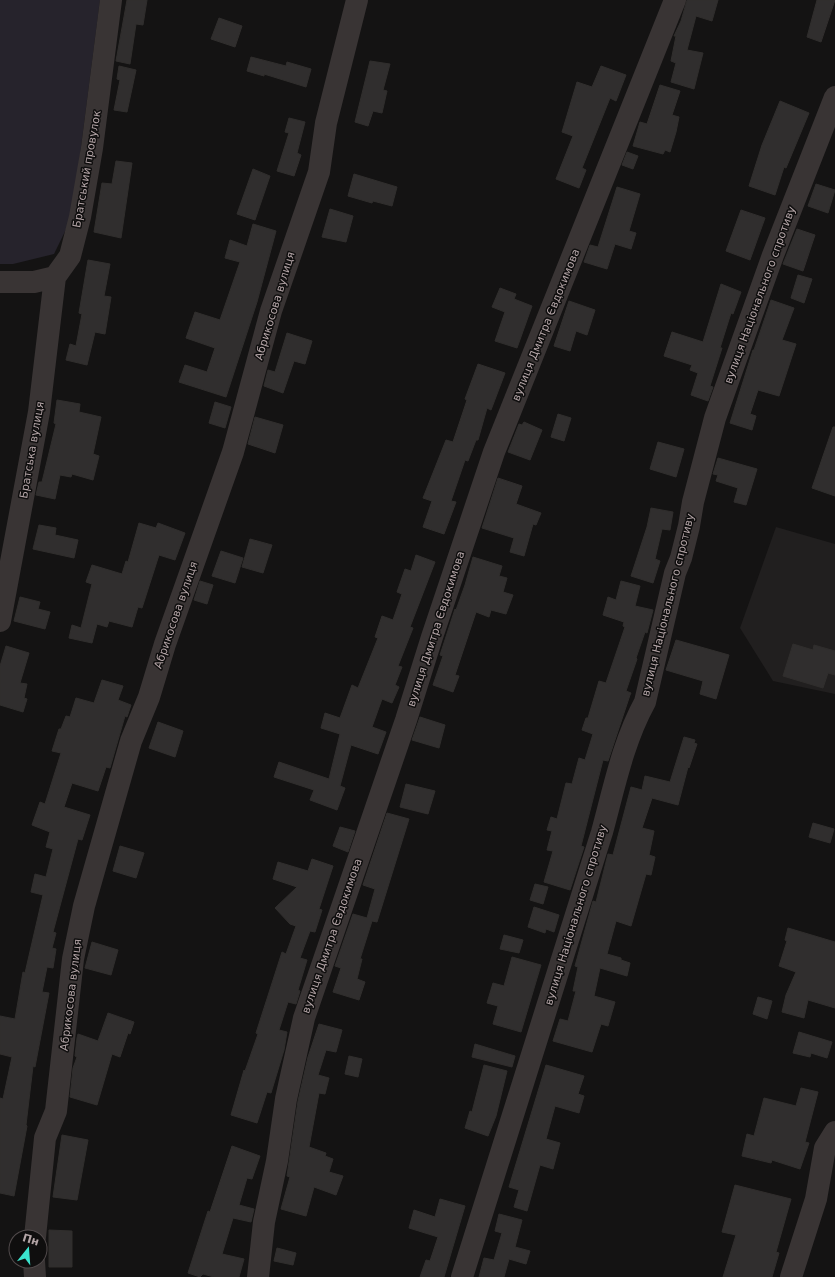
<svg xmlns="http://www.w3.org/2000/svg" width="835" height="1277" font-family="'DejaVu Sans',sans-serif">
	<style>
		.built { fill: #211f1f }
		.green { fill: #26232c }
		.building { fill: #302e2e; stroke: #302e2d }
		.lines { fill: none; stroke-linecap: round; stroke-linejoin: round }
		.minor { stroke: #393434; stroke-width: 22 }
		.labels { text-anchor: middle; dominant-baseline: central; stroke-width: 3; stroke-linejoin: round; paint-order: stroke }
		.street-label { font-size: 11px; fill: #b4a5a7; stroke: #0f0e0e }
	</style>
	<rect width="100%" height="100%" fill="#141313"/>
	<!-- built -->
	<path class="built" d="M776 527 835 544V694L773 681 740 628Z"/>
	<!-- green -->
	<path class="green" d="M0 0H100L72 217 54 254 13 264H0Z"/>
	<!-- building -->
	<path class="building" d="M127 0H147L143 25 136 24 130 64 116 61Z
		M687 0H718L712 21 696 16 687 50 703 53 694 89 671 82 676 63 671 61 676 36H674L681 21Z
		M817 0H835L821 42 807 37Z
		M219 18 242 26 235 47 211 39Z
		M251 57 286 66 287 62 311 69 306 87 264 74V76L247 71Z
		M370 61 390 64 383 90 387 91 382 113 373 111 368 126 355 122Z
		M119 66 136 70 127 112 114 110 120 80 117 79Z
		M601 66 626 75 616 101 610 98 582 168 586 170 579 188 556 179 573 136 562 132 577 82 592 87Z
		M660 85 680 91 672 115 679 117 676 132 670 152 665 150 663 154 633 146 640 122 647 124Z
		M780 101 809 113 786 168 784 167 775 195 749 186 762 145Z
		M289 118 305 122 297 153 301 155 294 176 277 171 289 133 285 132Z
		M627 152 638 156 633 169 622 165Z
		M116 161 132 163 121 238 94 232 102 183 112 184Z
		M253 169 270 176 255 220 237 214Z
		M354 174 397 187 392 206 373 201 372 203 348 196Z
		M816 184 835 190 828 213 808 206Z
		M617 187 640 194 629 231 636 233 631 249 615 244 607 269 584 262 590 245 598 247Z
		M330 209 353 216 346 242 322 237Z
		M741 210 765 218 750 260 726 251Z
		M253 224 276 231 257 302 226 397 179 382 185 365 207 372 215 348 186 338 195 312 220 320 240 262 225 258 230 240 247 246Z
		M797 229 815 235 803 271 783 264Z
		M88 260 110 264 104 296 111 297 105 334 95 332 87 365 66 360 70 344 76 346 82 314 79 313Z
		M798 275 812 279 804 303 791 298Z
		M721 284 741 292 733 314 731 313 720 348H722L710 386 713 387 708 401 691 395 698 373 690 370 692 365 664 356 672 332 703 342Z
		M500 288 516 294 514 299 532 306 517 348 495 341 505 312 492 307Z
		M771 300 794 308 782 340 796 344 779 396 758 390 750 414 756 416 752 430 730 423 753 350H754Z
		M569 301 595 310 587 335 576 331 570 351 554 346Z
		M287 333 312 341 305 364 294 361 283 393 264 386 268 370 275 372Z
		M478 364 505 373 491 410 487 408 478 440H476L468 461 465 460 451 501 456 502 444 534 423 527 432 501 423 498 446 440 453 442 467 400 465 399Z
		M57 400 80 404 79 412 101 417 93 454 99 456 93 480 72 474 71 477 60 475 55 499 36 495 39 482H42L56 424 54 423Z
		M215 402 231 407 225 428 209 423Z
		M558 414 571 418 564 441 551 437Z
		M255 417 283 425 275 453 248 444Z
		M524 422 542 430 530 460 508 452 519 424 522 425Z
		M833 427H835V496L812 488Z
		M658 442 684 449 676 477 650 469Z
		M718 458 757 469 746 505 734 502 738 488 716 481 718 475 713 474Z
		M498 478 522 486 516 504 541 513 536 525 533 524 524 556 510 552 514 538 482 528Z
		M651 508 673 512 670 530 662 529 655 559 660 561 653 583 631 576 647 527Z
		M139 523 156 528 158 523 185 533 175 560 159 555 142 608 138 607 132 627 109 621 107 627 97 624 92 643 69 638 72 625 81 628 92 584 86 582 92 565 122 574 126 561 128 562Z
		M39 525 56 528 55 535 78 540 74 558 33 549Z
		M250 539 272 545 263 573 242 567Z
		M221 551 243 558 235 583 212 576Z
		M416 555 435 562 410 627 413 628 398 666 402 667 395 685 399 687 392 703 382 699 372 727 386 732 378 754 351 745 340 786 345 788 337 810 310 800 314 790 274 777 279 762 329 779 340 734 321 728 325 713 340 718 352 685 358 688 378 638 375 637 382 616 393 620 402 594 397 592 405 569 411 571Z
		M473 557 502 566 499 576 507 578 503 592 513 595 506 614 491 610 489 617 476 612 455 675 459 676 453 692 433 685 443 656 440 655 455 609 456 610 465 585Z
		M200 581 213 585 207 604 194 600Z
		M621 581 640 586 635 606 653 610 647 633 645 632 636 658 637 659 626 691 631 693 630 695 608 761 603 760 581 846 584 847 570 890 544 882 553 851 547 850 552 831 547 830 551 817 557 819 566 783 572 784 579 758 585 760 593 734 582 730 586 718H588L599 681 606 683 625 627 623 626 624 622 603 615 608 597 616 600Z
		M20 597 40 602 38 609 50 612 45 629 14 621Z
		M676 640 729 655 716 699 700 694 703 681 666 670Z
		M793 644 813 650 814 645 835 651V675L828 673 823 688 783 676Z
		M6 646 29 653 20 683 27 684 24 698 27 699 23 712 0 705V666Z
		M102 680 123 686 118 700 131 705 127 717 125 716 110 768 106 767 98 791 72 783 64 807 90 815 82 840 78 839 53 932 56 933 52 948 56 949 53 968 47 967 42 992 49 993 35 1067 33 1066 26 1125 27 1126 14 1196 0 1193V1098L3 1099 12 1057 0 1054V1016L15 1019 23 972 25 973 43 895 31 892 35 874 46 877 53 849 46 847 50 832 32 825 40 802 45 804 61 753 52 751 59 729H61L66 716 70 717 76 698 94 703Z
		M420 717 445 725 439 748 412 740Z
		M158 722 183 731 175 757 149 748Z
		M684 737 695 740 694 743 697 744 689 768 688 767 678 805 652 798 642 828 654 831 649 855 655 857 651 875 646 874 631 926 616 921 607 954 621 958V960L630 963 627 976 600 968 594 996 615 1002 608 1026 601 1024 592 1052 553 1041 560 1019 568 1021 576 991H573L578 967 575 966 593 901 596 902 608 854 613 855 631 787 642 790 645 776 670 782Z
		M406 784 435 791 428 814 400 807Z
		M387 813 409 819 377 922 372 921 360 959H362L357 979 365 982 359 1000 333 992 341 968 335 966 353 914 367 918 375 889 363 885Z
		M813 823 834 829 830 843 809 837Z
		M340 827 355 831 348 852 333 846Z
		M120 846 144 853 136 878 113 871Z
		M312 859 333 866 319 909 322 910 315 932 310 931 300 958 307 960 298 990 300 991 296 1004 288 1002 279 1030 287 1032 284 1050 271 1093 267 1092 257 1123 231 1115 244 1070 245 1071 258 1034 256 1033 282 952 286 954 296 926 290 924 275 908 297 887 273 879 278 862 308 871Z
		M535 884 548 887 543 904 530 900Z
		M534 907 559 915 554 932 546 929 545 933 528 927Z
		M788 928 835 942V1008L808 1000 804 1018 782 1012 786 995 796 972 779 966 787 941 785 940Z
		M504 935 523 940 519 953 500 949Z
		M92 942 118 950 111 975 85 968Z
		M512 957 541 965 521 1032 493 1024 498 1006 487 1003 493 983 504 986Z
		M758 997 772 1001 767 1019 753 1014Z
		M108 1013 134 1022 130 1034 128 1033 120 1057 112 1054 97 1105 70 1097 73 1068 77 1057 75 1056 77 1038 78 1034 98 1041Z
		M319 1024 342 1030 336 1052 326 1050 318 1075 329 1078 325 1094 319 1093 309 1147 326 1153 325 1156 333 1159 329 1172 343 1176 336 1195 314 1187 306 1216 281 1209 290 1177 287 1176 298 1101 308 1057Z
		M799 1032 832 1042 827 1058 811 1053 810 1057 793 1053Z
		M475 1044 515 1056 512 1067 472 1057Z
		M349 1056 362 1059 358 1077 345 1074Z
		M484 1065 507 1071 496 1116 488 1136 465 1128 470 1111 472 1112Z
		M546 1065 584 1076 578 1094 584 1096 579 1113 555 1106 546 1139 560 1143 553 1169 540 1165 527 1211 514 1207 519 1190 509 1187Z
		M801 1088 818 1092 805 1142 809 1143 800 1169 772 1160 771 1163 742 1156 747 1134 754 1136 764 1098 796 1106Z
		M62 1135 88 1140 77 1200 53 1197Z
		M232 1146 260 1156 252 1179 247 1178 239 1205 254 1209 251 1222 233 1218 222 1254 244 1259 239 1277H214L203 1274 200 1277 188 1273 208 1211 210 1212Z
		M735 1185 791 1199 776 1252 779 1253 772 1277H723L736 1235 722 1232Z
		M440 1199 465 1206 444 1277H420L426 1260 430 1261 438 1237 409 1228 414 1210 435 1217Z
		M499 1214 522 1220 515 1247 530 1251 526 1264 509 1259 504 1277H479L484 1258 494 1260 502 1233 495 1231Z
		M49 1230 72 1231V1267H49Z
		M277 1248 296 1253 293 1265 274 1261Z"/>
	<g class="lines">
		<!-- minor -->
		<path class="minor" d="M0 282H34L55 277 70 256 80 217 92 148 111 0
			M0 621 39 412 55 277
			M35 1237 45 1138 56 1111 73 959 84 906 131 741 149 697 165 644 233 452 271 311 319 172 326 123 357 0
			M34 1261 35 1277
			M258 1277 264 1222 277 1161 286 1099 304 1018 406 720 432 637 494 452 675 0
			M462 1277 602 832C614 788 623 742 645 702L675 573 681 558 689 526 693 502 715 418 773 255 835 97
			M791 1277 816 1199 825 1148 835 1132"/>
	</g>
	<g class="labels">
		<!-- street labels -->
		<g class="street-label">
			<text transform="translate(87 169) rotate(-80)">Братський провулок</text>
			<text transform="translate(760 295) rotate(-70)">вулиця Національного спротиву</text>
			<text transform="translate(275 306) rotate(-73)">Абрикосова вулиця</text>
			<text transform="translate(546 325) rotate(-68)">вулиця Дмитра Євдокимова</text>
			<text transform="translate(32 450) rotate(-80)">Братська вулиця</text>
			<text transform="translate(668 605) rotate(-76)">вулиця Національного спротиву</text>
			<text transform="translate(176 615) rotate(-71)">Абрикосова вулиця</text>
			<text transform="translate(436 629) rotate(-72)">вулиця Дмитра Євдокимова</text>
			<text transform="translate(576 915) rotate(-73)">вулиця Національного спротиву</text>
			<text transform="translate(332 936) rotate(-71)">вулиця Дмитра Євдокимова</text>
			<text transform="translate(71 995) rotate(-83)">Абрикосова вулиця</text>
		</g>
	</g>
	<!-- north arrow -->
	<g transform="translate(28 1249) rotate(17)"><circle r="19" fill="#0f0e0e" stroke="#514a4b"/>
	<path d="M0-3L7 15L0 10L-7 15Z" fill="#3be4ce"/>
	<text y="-6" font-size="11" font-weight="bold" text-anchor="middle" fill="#b4a5a7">Пн</text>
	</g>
</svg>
